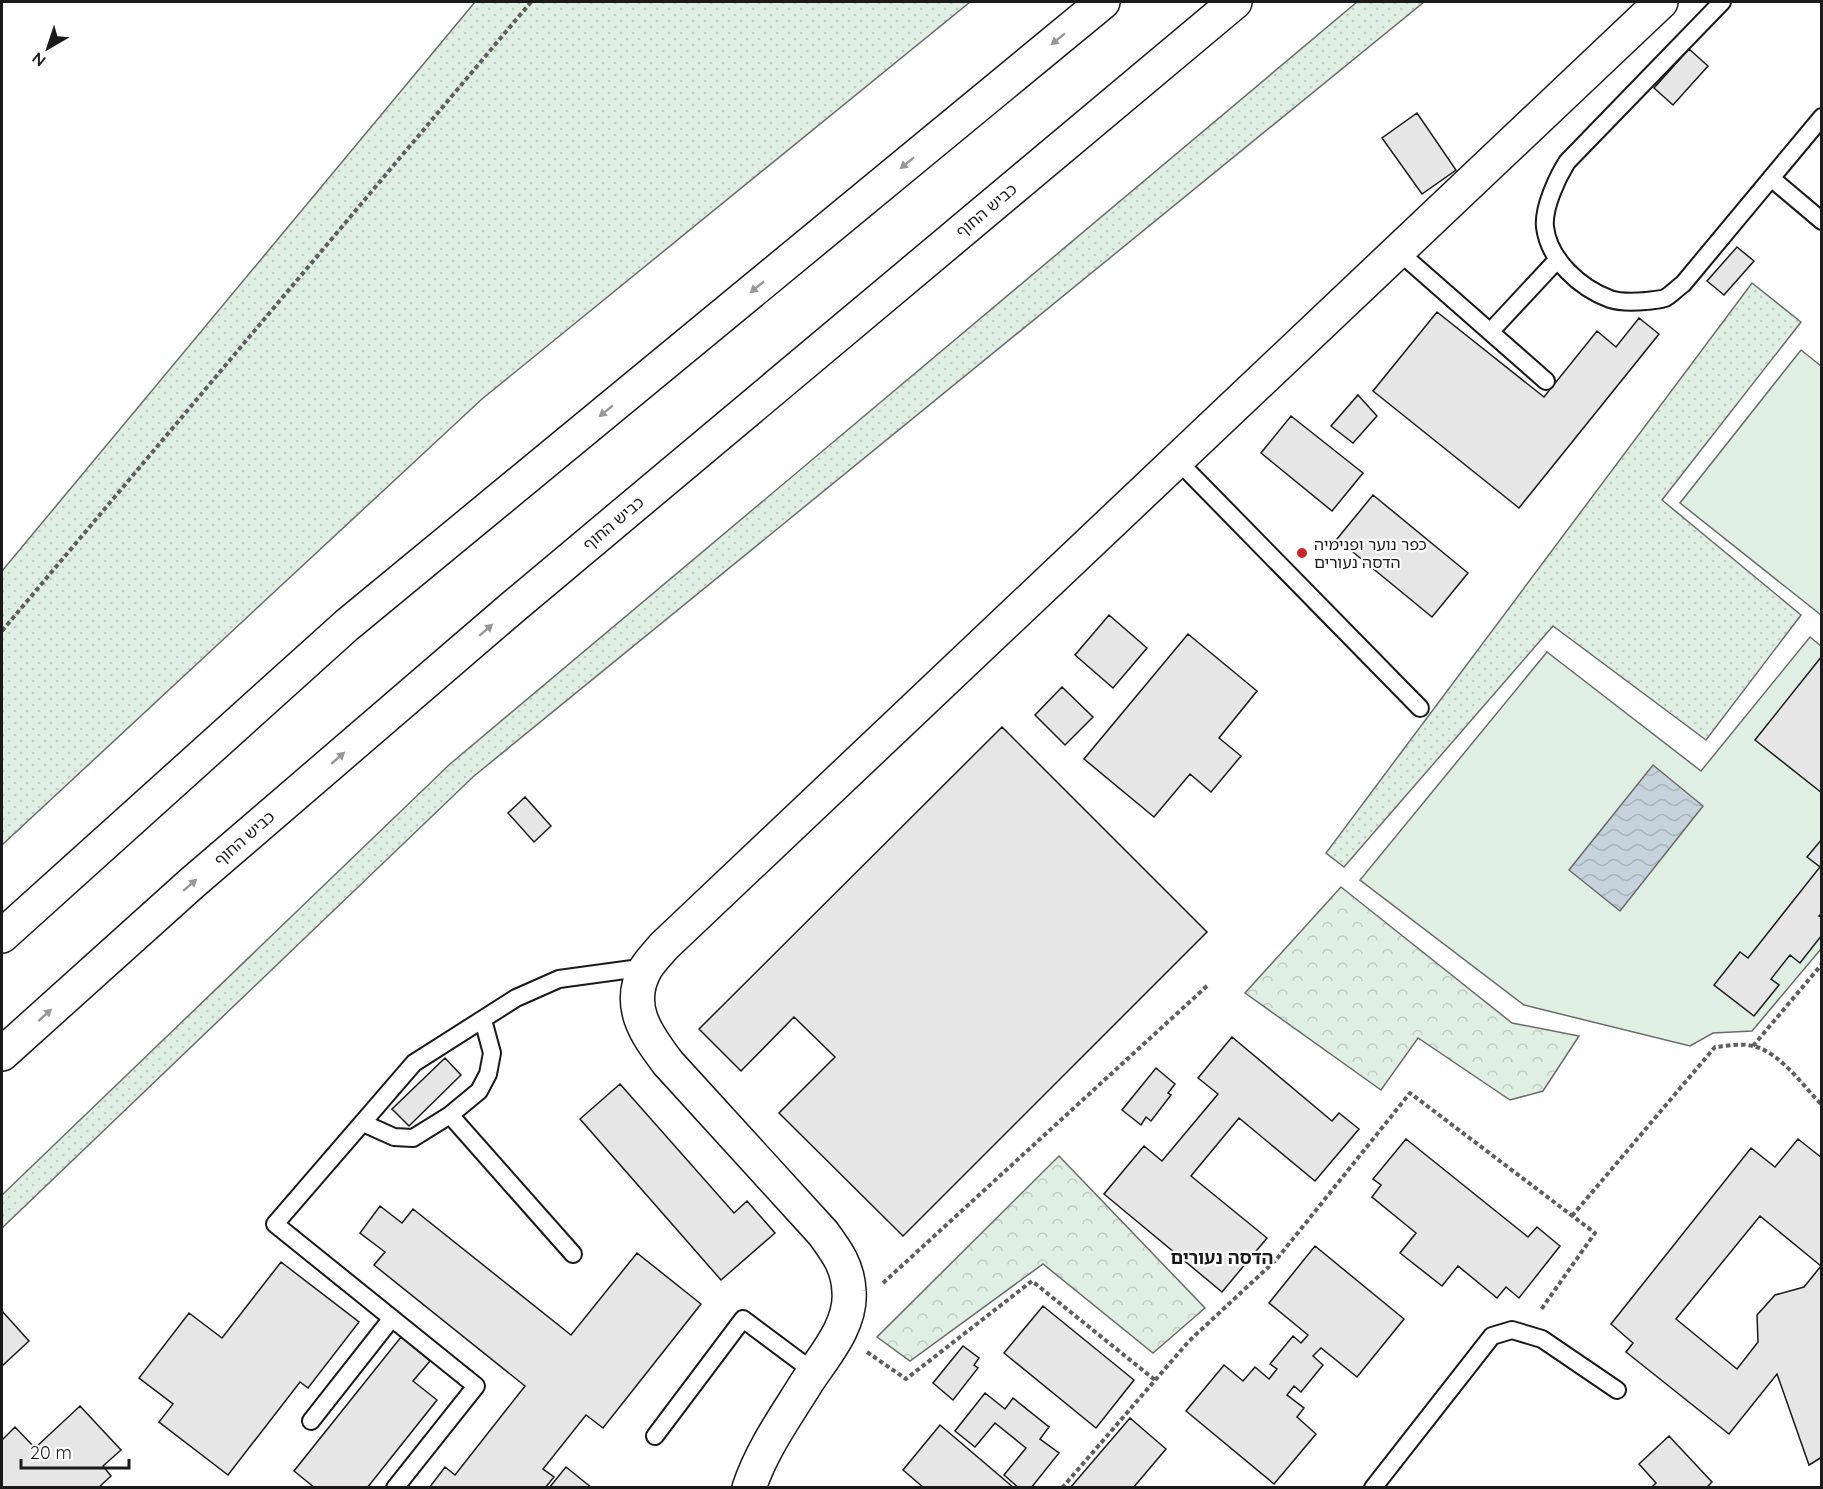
<svg xmlns="http://www.w3.org/2000/svg" width="1823" height="1489" font-family="Quicksand,'Noto Sans Hebrew',sans-serif">
	<style>
		.grass { fill: url(#grass-dots); stroke: #6a6a6a; stroke-width: 1.5 }
		.forest { fill: url(#forest-crowns); stroke: #6a6a6a; stroke-width: 1.5 }
		.pitch { fill: #e0efe3; stroke: #6a6a6a; stroke-width: 1.5 }
		.water { fill: url(#water-waves); stroke: #6a6a6a; stroke-width: 1.5 }
		.building { fill: #e6e6e6; stroke: #1a1a1a; stroke-width: 1.5; fill-rule: evenodd }
		.lines { fill: none; stroke-linecap: round; stroke-linejoin: round }
		.lane-casing { stroke: #1a1a1a; stroke-width: 20 }
		.street-casing { stroke: #1a1a1a; stroke-width: 36 }
		.highway-casing { stroke: #1a1a1a; stroke-width: 36 }
		.path { stroke: #5f5f5f; stroke-width: 4; stroke-dasharray: 4.5 3; stroke-linecap: butt }
		.lane { stroke: #fff; stroke-width: 16 }
		.street { stroke: #fff; stroke-width: 33 }
		.highway { stroke: #fff; stroke-width: 33 }
		.oneway { fill: #989898 }
		.poi-dot { fill: #c62828; stroke: #fff; stroke-width: 2 }
		.labels { text-anchor: middle; dominant-baseline: central; stroke-width: 4.5; stroke-linejoin: round; paint-order: stroke }
		.street-label { font-size: 16px; fill: #1a1a1a; stroke: #fff }
		.poi-label { font-size: 16px; fill: #1a1a1a; stroke: #fff; text-anchor: start }
		.neighbourhood-label { font-size: 18px; font-weight: bold; fill: #1a1a1a; stroke: #fff }
	</style>
	<defs>
		<pattern id="grass-dots" width="8" height="8" patternUnits="userSpaceOnUse" patternTransform="scale(1.5)"><rect width="8" height="8" fill="#e0efe3"/><path d="M2 2h.1M6 6h.1" fill="none" stroke="#c0ccc2" stroke-width="1.8" stroke-linecap="round"/></pattern>
		<pattern id="forest-crowns" width="20" height="18" patternUnits="userSpaceOnUse" patternTransform="scale(1.5)"><rect width="20" height="18" fill="#e0efe3"/><path d="M2 6a3 3 0 1 1 6 0M12 15a3 3 0 1 1 6 0" fill="none" stroke="#c0ccc2"/></pattern>
		<pattern id="water-waves" width="16" height="10" patternUnits="userSpaceOnUse" patternTransform="scale(1.5)"><rect width="16" height="10" fill="#c6d2dc"/><path d="M0 5q4-4 8 0t8 0" fill="none" stroke="#aab4bc"/></pattern>
	</defs>
	<rect width="100%" height="100%" fill="#fff"/>
	<!-- grass -->
	<path class="grass" d="M475 2H970L482 399 2 845V571Z
		M1357 2H1424L474 776 2 1228V1195L450 764Z
		M1752 283 1801 322 1662 500 1801 615 1706 740 1553 626 1344 867 1326 853Z"/>
	<!-- forest -->
	<path class="forest" d="M1341 887 1512 1023 1579 1036 1543 1091 1510 1100 1418 1038 1381 1090 1245 993Z
		M1059 1156 1205 1308 1153 1353 1043 1264 910 1361 877 1337Z"/>
	<!-- pitch -->
	<path class="pitch" d="M1801 350 1821 366V615L1680 503Z
		M1810 637 1821 646V949L1752 1031 1713 1033 1690 1046 1524 1005 1360 880 1547 652 1701 771Z"/>
	<!-- water -->
	<path class="water" d="M1653 765 1703 806 1620 911 1569 870Z"/>
	<!-- building -->
	<path class="building" d="M1689 49 1708 66 1673 105 1654 88Z
		M1417 113 1456 170 1422 194 1382 138Z
		M1737 247 1754 261 1724 295 1707 281Z
		M1437 312 1544 397 1597 331 1616 347 1639 318 1659 334 1519 508 1373 391Z
		M1358 395 1377 416 1353 443 1331 426Z
		M1291 416 1363 473 1332 511 1261 453Z
		M1373 495 1468 573 1432 617 1337 539Z
		M1109 615 1147 648 1113 688 1075 655Z
		M1188 634 1257 691 1219 738 1241 756 1211 792 1190 774 1154 817 1084 759Z
		M1822 656V793L1755 740Z
		M1062 687 1093 717 1065 745 1035 715Z
		M1002 727 1207 932 903 1236 779 1113 835 1057 794 1017 741 1071 699 1029Z
		M525 797 551 826 534 842 508 813Z
		M1822 839V913L1819 916 1822 917V935L1800 963 1790 955 1771 979 1779 985 1754 1016 1714 985 1740 952 1748 958 1820 867 1807 857Z
		M1232 1037 1332 1121 1339 1113 1359 1129 1315 1181 1239 1118 1191 1176 1267 1238 1222 1292 1104 1194 1144 1146 1162 1161 1218 1094 1198 1078Z
		M445 1058 461 1075 409 1126 392 1109Z
		M1156 1068 1175 1084 1168 1093 1171 1095 1151 1121 1146 1117 1141 1125 1122 1110Z
		M620 1084 734 1213 747 1201 775 1233 721 1280 580 1119Z
		M1406 1139 1528 1237 1537 1227 1560 1246 1519 1298 1506 1287 1497 1298 1458 1266 1442 1286 1400 1253 1416 1233 1372 1197 1381 1185 1373 1179Z
		M1798 1139 1822 1158V1457L1809 1465 1777 1374 1729 1434 1626 1352 1633 1343 1611 1324 1751 1148 1775 1167ZM1760 1216 1821 1266 1804 1287 1775 1295 1757 1315 1758 1342 1737 1369 1676 1319Z
		M380 1206 402 1223 413 1209 571 1335 637 1253 701 1304 603 1428 586 1415 543 1469 554 1477 545 1488H429L445 1467 455 1475 525 1386 374 1265 385 1252 360 1233Z
		M1315 1246 1404 1319 1357 1377 1321 1348 1313 1356 1323 1365 1301 1392 1294 1386 1287 1395 1304 1408 1297 1417 1316 1434 1274 1484 1186 1411 1224 1365 1243 1381 1255 1367 1269 1379 1277 1369 1270 1364 1293 1336 1301 1343 1308 1335 1269 1303Z
		M281 1262 359 1322 308 1388 300 1382 228 1475 159 1422 173 1404 139 1378 189 1313 222 1338Z
		M1043 1306 1134 1380 1096 1428 1004 1353Z
		M2 1311 29 1341 2 1366Z
		M401 1337 430 1361 413 1381 437 1400 367 1488H315L294 1471Z
		M963 1346 979 1358 974 1365 978 1368 953 1400 933 1383Z
		M985 1393 1005 1409 1013 1398 1049 1427 1040 1439 1059 1453 1031 1488H1019L1004 1475 1026 1448 995 1423 975 1447 955 1431Z
		M80 1406 121 1450 103 1466 111 1476 98 1488H2V1440L15 1427 35 1448Z
		M1130 1418 1166 1449 1133 1488H1070Z
		M940 1425 1014 1488H924L903 1470Z
		M1669 1436 1712 1482 1706 1488H1651L1656 1483 1639 1464Z
		M566 1467 592 1488H549Z"/>
	<g class="lines">
		<defs>
			<path id="lane" d="M1722 2 1567 162C1557 178 1543 208 1545 227 1549 260 1580 288 1610 299 1622 303 1635 302 1646 301 1652 300 1660 300 1665 298 1671 295 1677 288 1683 284L1822 117
				M1771 178 1822 221
				M1398 251 1546 381
				M1490 332 1558 259
				M1177 460 1420 708
				M450 1115 573 1254
				M363 1123 394 1137 413 1138 450 1115 479 1091 488 1074 492 1053 483 1020
				M311 1421 392 1318
				M655 1436 743 1319 814 1372
				M395 1488 476 1386 275 1224 414 1063 516 998 559 979 647 967
				M1373 1488 1492 1336 1512 1330 1542 1339 1617 1390"/>
			<path id="street" d="M749 1488C762 1449 786 1416 807 1382 824 1356 852 1325 849 1291 848 1267 837 1252 823 1233L668 1063C646 1034 625 1005 646 968 651 960 658 953 664 946L1661 2"/>
			<path id="highway" d="M2 936 347 625 1103 2
				M2 1054 192 883 513 607 1235 2"/>
		</defs>
		<!-- lane casing -->
		<use href="#lane" class="lane-casing"/>
		<!-- street casing -->
		<use href="#street" class="street-casing"/>
		<!-- highway casing -->
		<use href="#highway" class="highway-casing"/>
		<!-- path -->
		<path class="path" d="M2 631 531 2
			M1753 1046 1822 964
			M1572 1216 1715 1047C1727 1046 1741 1043 1753 1046 1780 1052 1803 1086 1822 1105
			M883 1283 1207 986
			M867 1352 906 1379 1032 1281 1155 1380
			M1062 1488 1189 1341 1276 1260 1410 1093 1595 1233 1540 1311"/>
		<!-- lane -->
		<use href="#lane" class="lane"/>
		<!-- street -->
		<use href="#street" class="street"/>
		<!-- highway -->
		<use href="#highway" class="highway"/>
	</g>
	<!-- one-way arrows -->
	<defs><path id="oneway-solid" d="M-6-.8H1V-3.2L6.5 0L1 3.2V.8H-6Z" transform="scale(1.5)"/></defs>
	<g class="oneway">
		<use href="#oneway-solid" transform="translate(1058 39) rotate(141)"/>
		<use href="#oneway-solid" transform="translate(907 163) rotate(141)"/>
		<use href="#oneway-solid" transform="translate(757 287) rotate(141)"/>
		<use href="#oneway-solid" transform="translate(606 411) rotate(141)"/>
		<use href="#oneway-solid" transform="translate(486 630) rotate(-41)"/>
		<use href="#oneway-solid" transform="translate(338 758) rotate(-41)"/>
		<use href="#oneway-solid" transform="translate(190 885) rotate(-41)"/>
		<use href="#oneway-solid" transform="translate(45 1015) rotate(-42)"/>
	</g>
	<!-- markers -->
	<circle class="poi-dot" cx="1302" cy="553" r="6"/>
	<g class="labels">
		<!-- street labels -->
		<g class="street-label">
			<text transform="translate(986 210) rotate(-40)">כביש החוף</text>
			<text transform="translate(613 523) rotate(-40)">כביש החוף</text>
			<text transform="translate(244 838) rotate(-41)">כביש החוף</text>
		</g>
		<!-- poi labels -->
		<g class="poi-label">
			<text x="1314" y="544">כפר נוער ופנימיה<tspan x="1314" dy="18">הדסה נעורים</tspan></text>
		</g>
		<!-- neighbourhood labels -->
		<g class="neighbourhood-label">
			<text x="1222" y="1257">הדסה נעורים</text>
		</g>
	</g>
	<!-- border -->
	<rect width="1823" height="1489" fill="none" stroke="#1a1a1a" stroke-width="6"/>
	<!-- north arrow -->
	<g transform="translate(48 48) rotate(219)" stroke="#ffffff" stroke-width="4.5" paint-order="stroke">
	<path d="M0-4.5L10 22L0 15L-10 22Z" fill="#1a1a1a"/>
	<text y="-9" font-size="16" font-weight="bold" text-anchor="middle" fill="#1a1a1a">N</text>
	</g>
	<!-- scale -->
	<path d="M21 1459v9h108v-9" fill="none" stroke="#1a1a1a" stroke-width="3"/>
	<text x="30" y="1459" font-size="18" fill="#1a1a1a" stroke="#ffffff" stroke-width="4.5" paint-order="stroke">20 m</text>
</svg>
